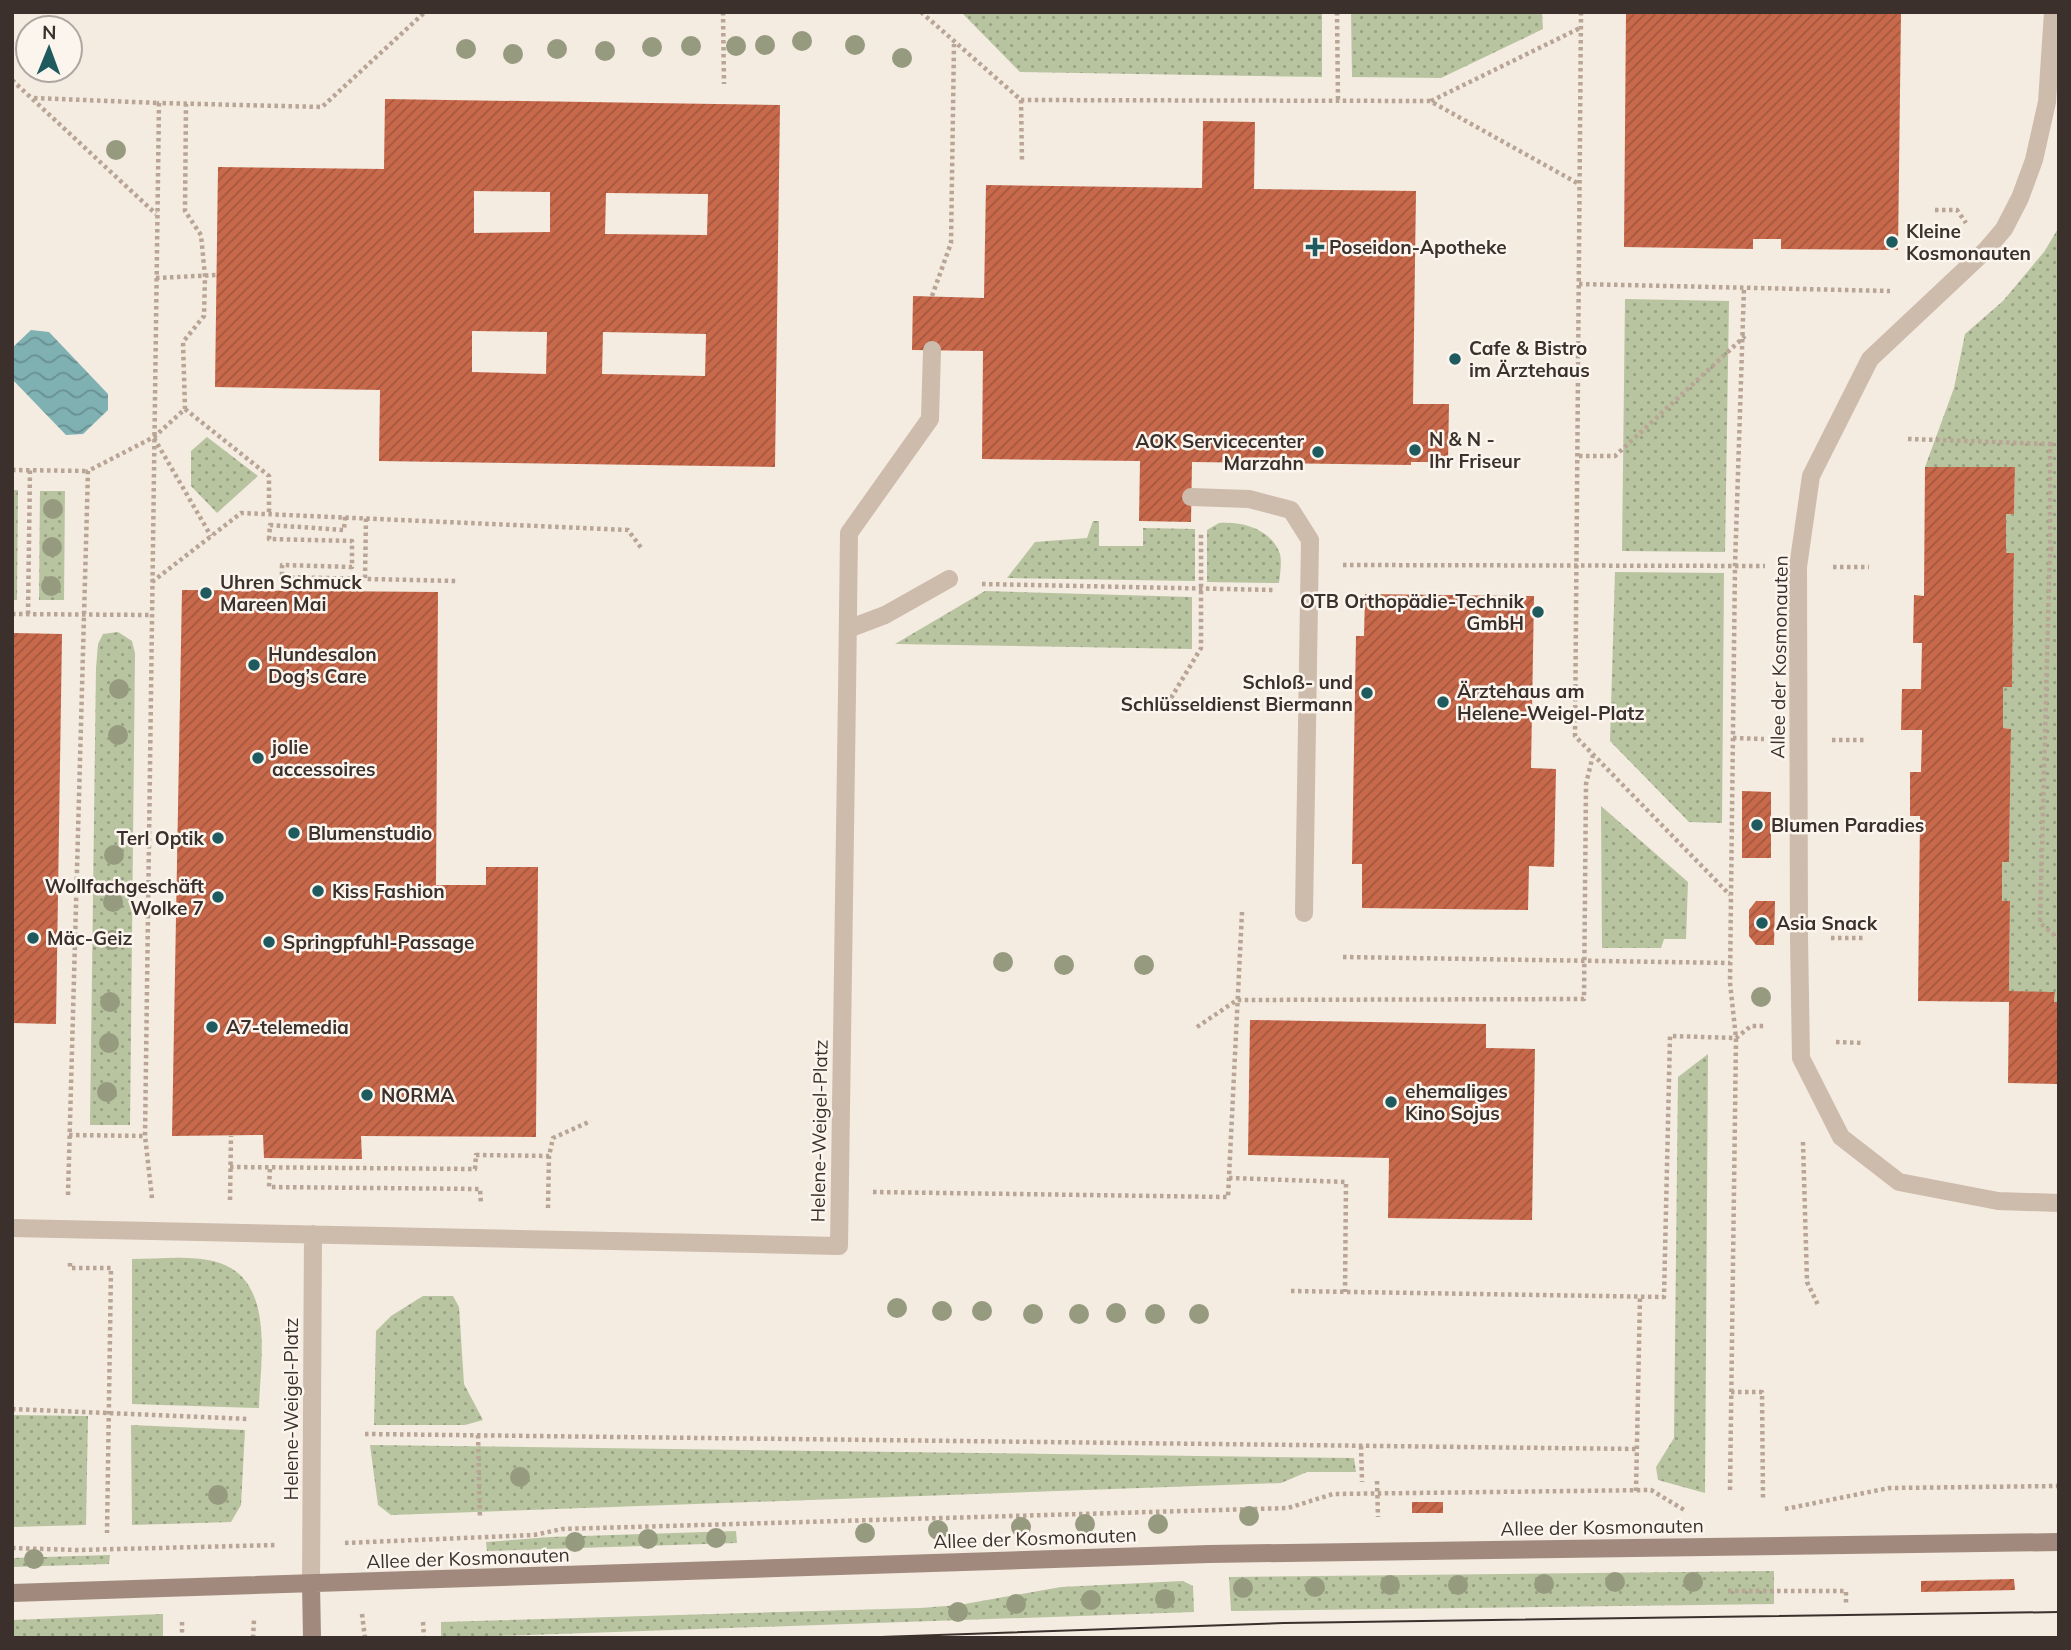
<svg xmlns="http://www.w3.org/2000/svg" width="2071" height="1650" font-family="Mulish,sans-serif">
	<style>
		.green { fill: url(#green-dots) }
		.water { fill: url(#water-waves) }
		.building { fill: url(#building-hatch); fill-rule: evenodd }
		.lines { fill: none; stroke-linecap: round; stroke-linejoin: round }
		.path { stroke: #b9a596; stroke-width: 4.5; stroke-dasharray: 3.5 3.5; stroke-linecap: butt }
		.lane { stroke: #cdbbac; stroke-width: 18 }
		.street { stroke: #cdbbac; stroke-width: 18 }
		.secondary { stroke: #a18a7d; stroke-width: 18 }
		.tram { stroke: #3b302b; stroke-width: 2 }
		.tree { fill: #969b7f }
		.poi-dot { fill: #1f5a5e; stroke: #fbf5ee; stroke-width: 2.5 }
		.labels { text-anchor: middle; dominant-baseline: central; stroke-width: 5; stroke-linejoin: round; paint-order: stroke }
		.poi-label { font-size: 19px; font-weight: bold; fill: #3b302b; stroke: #fbf5ee; text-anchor: start }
		.street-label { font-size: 19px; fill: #3b302b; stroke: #fbf5ee }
	</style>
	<defs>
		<pattern id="green-dots" width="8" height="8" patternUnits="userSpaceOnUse" patternTransform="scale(1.75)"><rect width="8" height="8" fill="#b8c4a0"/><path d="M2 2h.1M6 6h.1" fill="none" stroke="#97a083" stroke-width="1.8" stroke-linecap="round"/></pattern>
		<pattern id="water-waves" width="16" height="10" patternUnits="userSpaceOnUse" patternTransform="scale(1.75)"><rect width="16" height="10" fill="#7fb0b2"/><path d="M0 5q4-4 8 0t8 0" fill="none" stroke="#699091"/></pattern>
		<pattern id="building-hatch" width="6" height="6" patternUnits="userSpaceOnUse" patternTransform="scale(1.75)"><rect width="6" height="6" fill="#c8694b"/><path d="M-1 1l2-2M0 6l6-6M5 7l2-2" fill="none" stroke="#a4573f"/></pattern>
	</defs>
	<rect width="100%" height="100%" fill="#f4ebe1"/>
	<!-- green -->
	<path class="green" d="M961 12H1322V77L1020 72Z
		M1351 12H1542L1543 29 1441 78 1352 77Z
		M2059 227V1002H2054L2055 993 2009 991 2010 902 2002 901V862L2009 861 2011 729 2003 728V687H2012L2014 554 2006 553V514H2014L2015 468 1925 467 1954 388 1965 334 2003 301 2044 252Z
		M1625 299 1729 301 1725 552 1622 551Z
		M207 437 258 476 217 513 191 486V451Z
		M12 490H18L17 600H12Z
		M40 491H65L64 600H39Z
		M1093 521H1099V546H1143V528L1195 529V581L1007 578 1035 542 1087 538Z
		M1219 523C1243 521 1271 529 1280 554 1282 562 1280 574 1279 583L1207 582V530Z
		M1615 572 1724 573 1722 823 1689 822 1610 741Z
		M985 591 1192 597V649L895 644Z
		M118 632 132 641 135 653 130 1125H90L96 668 98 644 103 634Z
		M1601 806 1688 882 1686 939H1664L1661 948H1602Z
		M1708 1054 1705 1493 1658 1480 1656 1467 1674 1438 1678 1077Z
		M132 1259C157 1259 188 1255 213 1261 277 1276 260 1360 259 1408L132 1404Z
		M423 1296H453L459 1307 464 1384 483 1420 465 1425H374L376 1331 391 1316Z
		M12 1415 88 1416 86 1525 12 1527Z
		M131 1425 245 1430 241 1505 231 1522 132 1525Z
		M370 1445 1354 1458 1356 1472H1307L1281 1483 391 1515 378 1505Z
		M736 1531 737 1543 487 1551 486 1542 551 1537Z
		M110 1555 109 1564 12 1567V1558Z
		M1774 1571V1604L1231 1611 1229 1577Z
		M1183 1581 1193 1586 1194 1612 441 1638V1622L920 1608 959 1605 1061 1587Z
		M163 1614V1638H12V1620Z"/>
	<!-- water -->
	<path class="water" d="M31 330 49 332 108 394V410L83 434 66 435 12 379V348Z"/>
	<!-- building -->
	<path class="building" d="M1626 12H1901L1898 250 1781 249V239H1753V249L1624 247Z
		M385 99 780 105 775 467 379 461 380 390 215 387 218 167 384 169ZM474 191 550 192V232L474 233ZM606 193 708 194 707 235 605 234ZM472 331 547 332 546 374 472 372ZM603 332 706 334 705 376 602 374Z
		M1203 121 1255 122 1254 189 1416 191 1413 404H1449L1448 462H1411V465L1192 462 1191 522 1139 521 1140 461 982 459 983 351 912 350 913 296 984 298 986 185 1202 188Z
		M1925 467H2015L2014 514H2006V553H2014L2012 687H2003V728L2011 729 2009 862H2002V901H2010L2009 991 2055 992 2054 1002H2059V1084L2008 1083 2009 1002 1918 1001 1920 816H1910V772H1921L1922 730H1901L1902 689H1921L1922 643H1913L1914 595 1924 596Z
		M182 590 438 592 436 885H486V867H538L536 1137 361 1136 362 1159 264 1158 263 1135 172 1136Z
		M1365 594 1534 596 1531 768 1556 769 1554 867 1529 866 1528 910 1362 908V864H1352L1356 636H1364Z
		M12 633 62 634 56 1024 12 1023Z
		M1742 791 1771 792V858H1742Z
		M1756 901H1775L1774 945H1756L1749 936V910Z
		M1250 1020 1486 1024V1048L1535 1049 1532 1220 1388 1218 1389 1158 1248 1155Z
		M1412 1502H1443V1513H1412Z
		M2014 1579 2015 1590 1921 1592V1581Z"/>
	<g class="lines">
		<!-- path -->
		<path class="path" d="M723 12 724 84
			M921 12 1021 100 1430 101 1579 184
			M1337 12 1338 101
			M1581 12 1575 736 1730 895
			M12 80 156 214
			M34 98 159 103
			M1021 100 1022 162
			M1431 101 1580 28
			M1935 210H1957L1966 223
			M156 278 217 275
			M1579 284 1890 291
			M932 296 951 243 954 44
			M185 409 269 476V514
			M154 438 211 536
			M1908 439 2050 444V549L2040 923 2059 939
			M2050 444 2059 445
			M1579 456H1615L1745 336
			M12 470 88 471
			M345 517 344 530 270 525 269 539 352 541V567L282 565V577L456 581
			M2050 549H2059
			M1343 565 1765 566
			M1833 567H1869
			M365 578 366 518
			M152 582 241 513 628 530 642 549
			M982 584 1274 590
			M12 614 151 615
			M28 614 30 470
			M1171 698 1201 648V532
			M1733 738 1764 739
			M1832 740H1867
			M1831 938H1865
			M1343 957 1730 963
			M1197 1027 1237 1000 1584 999 1586 784 1593 755
			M1836 1042 1864 1043
			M69 1135 145 1136
			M1803 1142 1807 1282 1819 1307
			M230 1167 475 1169 476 1155 549 1156 553 1138 591 1121
			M270 1169 269 1187 480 1189 481 1204
			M1229 1178 1346 1182 1345 1292
			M873 1192 1228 1197 1242 912
			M68 1195 88 471 154 437 185 409 183 342 204 316 205 276 201 235 185 211 186 104
			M152 1198 145 1136 159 103 322 107 425 12
			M230 1200 231 1136
			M548 1208 549 1156
			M70 1263V1268H111L107 1533
			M1291 1291 1664 1297 1670 1036 1736 1038 1751 1026H1765
			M1731 1392H1762L1763 1500
			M12 1409 249 1419
			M365 1434 1636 1449
			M478 1435 480 1519
			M1361 1446 1362 1482
			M1377 1481 1378 1517
			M1730 1490 1736 1038 1730 983 1731 896 1735 566 1744 288
			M1636 1491 1640 1297
			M1785 1509 1889 1488 2059 1486
			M345 1543 534 1535 562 1529 1288 1508 1333 1494 1651 1490 1686 1511
			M12 1548 78 1550 277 1545
			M1728 1591H1846V1604
			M362 1614 365 1638
			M182 1622V1638
			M423 1622 424 1638
			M253 1638 254 1620"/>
		<!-- lane -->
		<path class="lane" d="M1191 497 1249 499 1291 510 1310 540 1304 913
			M848 629 885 615 949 579
			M847 693 849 533 930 419 932 350"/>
		<!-- street -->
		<path class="street" d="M2053 12 2047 102 2034 160 2020 198 2004 229 1986 250 1870 359 1811 476 1798 567 1799 938 1801 1058 1841 1137 1899 1182 1998 1201 2059 1203
			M12 1228 839 1246 847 693
			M311 1584 313 1234"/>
		<!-- secondary -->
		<path class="secondary" d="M311 1584 312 1638
			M12 1593 1209 1554 2059 1542"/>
		<!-- tram -->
		<path class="tram" d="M852 1638 1284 1623 2059 1612
			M2024 1638 2059 1637"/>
	</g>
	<!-- trees -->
	<g class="tree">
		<circle cx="802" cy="41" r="10"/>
		<circle cx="765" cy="45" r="10"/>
		<circle cx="855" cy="45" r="10"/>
		<circle cx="691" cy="46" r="10"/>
		<circle cx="736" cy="46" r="10"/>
		<circle cx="652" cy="47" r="10"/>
		<circle cx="466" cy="49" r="10"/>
		<circle cx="557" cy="49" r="10"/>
		<circle cx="605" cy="51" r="10"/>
		<circle cx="513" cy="54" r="10"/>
		<circle cx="902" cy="58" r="10"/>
		<circle cx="116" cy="150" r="10"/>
		<circle cx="53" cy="509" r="10"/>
		<circle cx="52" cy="547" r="10"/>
		<circle cx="51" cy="586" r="10"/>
		<circle cx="119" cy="689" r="10"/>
		<circle cx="118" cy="735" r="10"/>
		<circle cx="114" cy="855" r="10"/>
		<circle cx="113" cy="902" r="10"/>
		<circle cx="112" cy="940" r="10"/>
		<circle cx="1003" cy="962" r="10"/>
		<circle cx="1064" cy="965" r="10"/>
		<circle cx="1144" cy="965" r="10"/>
		<circle cx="1761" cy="997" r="10"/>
		<circle cx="110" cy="1002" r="10"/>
		<circle cx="109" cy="1043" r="10"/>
		<circle cx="107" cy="1092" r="10"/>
		<circle cx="897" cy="1308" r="10"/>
		<circle cx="942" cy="1311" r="10"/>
		<circle cx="982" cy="1311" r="10"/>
		<circle cx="1116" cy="1313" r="10"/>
		<circle cx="1033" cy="1314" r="10"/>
		<circle cx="1079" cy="1314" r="10"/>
		<circle cx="1155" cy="1314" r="10"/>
		<circle cx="1199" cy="1314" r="10"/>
		<circle cx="520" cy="1477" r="10"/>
		<circle cx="218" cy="1495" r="10"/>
		<circle cx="1249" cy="1516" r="10"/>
		<circle cx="1085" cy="1524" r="10"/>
		<circle cx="1158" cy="1524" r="10"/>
		<circle cx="1021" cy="1527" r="10"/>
		<circle cx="938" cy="1530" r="10"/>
		<circle cx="865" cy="1533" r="10"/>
		<circle cx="716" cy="1538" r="10"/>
		<circle cx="648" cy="1539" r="10"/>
		<circle cx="575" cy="1542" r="10"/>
		<circle cx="34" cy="1559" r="10"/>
		<circle cx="1615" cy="1582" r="10"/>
		<circle cx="1693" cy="1582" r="10"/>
		<circle cx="1544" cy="1584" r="10"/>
		<circle cx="1390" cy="1585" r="10"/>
		<circle cx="1458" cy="1585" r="10"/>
		<circle cx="1315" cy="1587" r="10"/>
		<circle cx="1243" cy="1588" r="10"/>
		<circle cx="1165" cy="1599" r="10"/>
		<circle cx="1091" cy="1600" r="10"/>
		<circle cx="1016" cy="1604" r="10"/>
		<circle cx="958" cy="1612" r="10"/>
	</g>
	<!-- markers -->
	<g class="poi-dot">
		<circle cx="1892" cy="242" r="7"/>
		<path d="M1311.5 236.5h7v7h7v7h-7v7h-7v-7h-7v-7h7z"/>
		<circle cx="1455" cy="359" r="7"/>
		<circle cx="1415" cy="450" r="7"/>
		<circle cx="1318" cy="452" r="7"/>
		<circle cx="206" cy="593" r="7"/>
		<circle cx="1538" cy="612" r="7"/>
		<circle cx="254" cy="665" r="7"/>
		<circle cx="1367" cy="693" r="7"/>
		<circle cx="1443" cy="702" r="7"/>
		<circle cx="258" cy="758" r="7"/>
		<circle cx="1757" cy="825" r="7"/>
		<circle cx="294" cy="833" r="7"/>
		<circle cx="218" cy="838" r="7"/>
		<circle cx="318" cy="891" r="7"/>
		<circle cx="218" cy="897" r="7"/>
		<circle cx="1762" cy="923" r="7"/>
		<circle cx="33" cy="938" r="7"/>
		<circle cx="269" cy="942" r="7"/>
		<circle cx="212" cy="1027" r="7"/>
		<circle cx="367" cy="1095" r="7"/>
		<circle cx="1391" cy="1102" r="7"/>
	</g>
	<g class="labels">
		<!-- poi labels -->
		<g class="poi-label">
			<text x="1906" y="231">Kleine<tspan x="1906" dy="22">Kosmonauten</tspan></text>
			<text x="1329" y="247">Poseidon-Apotheke</text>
			<text x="1469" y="348">Cafe &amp; Bistro<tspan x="1469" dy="22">im Ärztehaus</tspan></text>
			<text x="1429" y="439">N &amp; N -<tspan x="1429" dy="22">Ihr Friseur</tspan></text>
			<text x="1304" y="441" text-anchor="end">AOK Servicecenter<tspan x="1304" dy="22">Marzahn</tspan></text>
			<text x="220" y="582">Uhren Schmuck<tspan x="220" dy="22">Mareen Mai</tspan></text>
			<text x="1524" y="601" text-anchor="end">OTB Orthopädie-Technik<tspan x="1524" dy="22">GmbH</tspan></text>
			<text x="268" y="654">Hundesalon<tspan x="268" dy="22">Dog’s Care</tspan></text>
			<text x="1353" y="682" text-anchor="end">Schloß- und<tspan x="1353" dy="22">Schlüsseldienst Biermann</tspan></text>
			<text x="1457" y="691">Ärztehaus am<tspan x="1457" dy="22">Helene-Weigel-Platz</tspan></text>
			<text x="272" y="747">jolie<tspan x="272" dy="22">accessoires</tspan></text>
			<text x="1771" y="825">Blumen Paradies</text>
			<text x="308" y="833">Blumenstudio</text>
			<text x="204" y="838" text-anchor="end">Terl Optik</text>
			<text x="204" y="886" text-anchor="end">Wollfachgeschäft<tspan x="204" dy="22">Wolke 7</tspan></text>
			<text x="332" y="891">Kiss Fashion</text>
			<text x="1776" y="923">Asia Snack</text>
			<text x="47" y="938">Mäc-Geiz</text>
			<text x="283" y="942">Springpfuhl-Passage</text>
			<text x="226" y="1027">A7-telemedia</text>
			<text x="1405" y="1091">ehemaliges<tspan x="1405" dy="22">Kino Sojus</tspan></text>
			<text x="381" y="1095">NORMA</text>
		</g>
		<!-- street labels -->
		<g class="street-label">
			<text transform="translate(1779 657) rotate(-89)">Allee der Kosmonauten</text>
			<text transform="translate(819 1131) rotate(-89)">Helene-Weigel-Platz</text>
			<text transform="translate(291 1409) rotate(-90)">Helene-Weigel-Platz</text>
			<text transform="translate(1602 1527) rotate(-1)">Allee der Kosmonauten</text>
			<text transform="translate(1035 1538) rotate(-2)">Allee der Kosmonauten</text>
			<text transform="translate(468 1558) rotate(-2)">Allee der Kosmonauten</text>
		</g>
	</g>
	<!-- border -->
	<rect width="2071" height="1650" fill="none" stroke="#3b302b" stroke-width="28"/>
	<!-- north arrow -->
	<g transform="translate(49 49) rotate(1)"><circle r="33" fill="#fbf5ee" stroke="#aea6a0" stroke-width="2"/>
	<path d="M0-5L12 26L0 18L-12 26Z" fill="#1f5a5e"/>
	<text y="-10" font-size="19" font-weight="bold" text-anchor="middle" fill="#3b302b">N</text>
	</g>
</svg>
